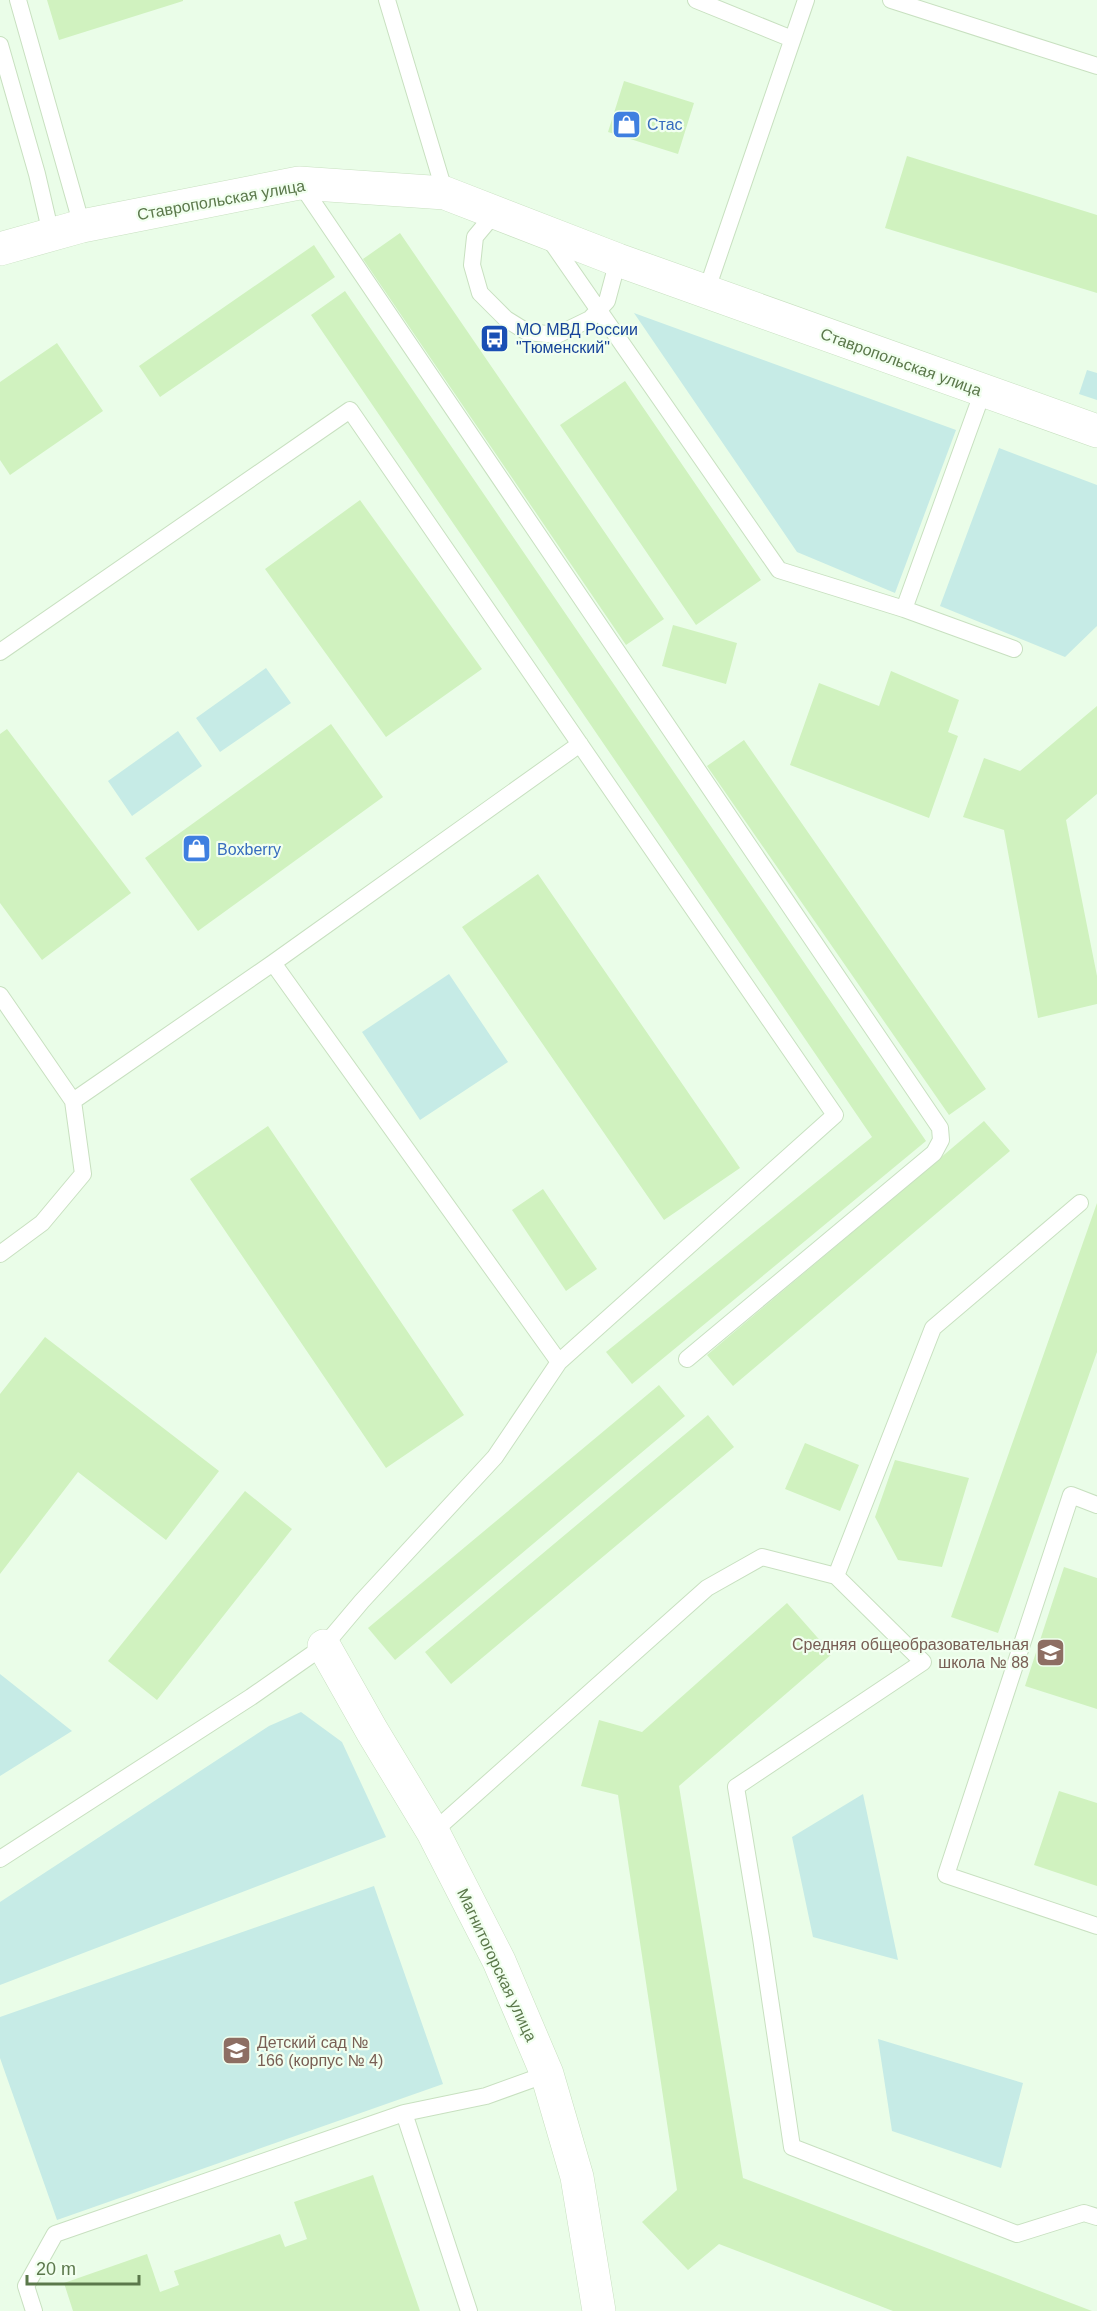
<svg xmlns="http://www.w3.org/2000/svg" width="1097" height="2311" font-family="Helvetica,sans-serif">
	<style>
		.green { fill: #c6ebe6 }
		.building { fill: #d0f2bf }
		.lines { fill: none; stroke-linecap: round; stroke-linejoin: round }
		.lane-casing { stroke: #c8e0c0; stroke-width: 18 }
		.street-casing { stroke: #c8e0c0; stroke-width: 34 }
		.lane { stroke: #fff; stroke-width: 16 }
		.street { stroke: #fff; stroke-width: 33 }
		.labels { text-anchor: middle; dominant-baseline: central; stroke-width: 4.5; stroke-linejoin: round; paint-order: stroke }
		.shop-label { font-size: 16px; fill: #366cbe; stroke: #f1ffef; text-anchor: start }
		.street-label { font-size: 16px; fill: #5b784b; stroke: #f1ffef }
		.transit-label { font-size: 16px; fill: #164399; stroke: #f1ffef; text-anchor: start }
		.education-label { font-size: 16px; fill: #785e54; stroke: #f1ffef; text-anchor: end }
	</style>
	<rect width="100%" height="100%" fill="#eafde8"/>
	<!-- green -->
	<path class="green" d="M634 313 956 430 895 593 797 552Z
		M1087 370 1097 373V400L1079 394Z
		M999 448 1097 485V626L1065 657 940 606Z
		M266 668 291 703 220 752 196 718Z
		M178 731 202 766 132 816 108 781Z
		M449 974 508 1062 420 1120 362 1032Z
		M0 1674 72 1731 0 1776Z
		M301 1712 342 1742 386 1837 0 1985V1902L269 1726Z
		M863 1794 898 1960 813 1937 792 1837Z
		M374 1886 443 2084 57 2220 0 2058V2017Z
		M878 2039 1023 2083 1001 2168 892 2131Z"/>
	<!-- building -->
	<path class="building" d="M47 0H183V1L59 40Z
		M624 81 694 103 678 154 608 132Z
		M907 156 1097 215V293L885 228Z
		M400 233 664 619 626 645 363 259Z
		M314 245 335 277 160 397 139 366Z
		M345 291 926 1141 632 1384 606 1352 872 1137 311 315Z
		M57 343 103 411 10 475 0 460V382Z
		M625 381 761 580 696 625 560 425Z
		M360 500 482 669 386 737 265 569Z
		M673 625 737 643 726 684 662 666Z
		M891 671 959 700 948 732 958 736 929 818 790 765 819 683 879 706Z
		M1097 706V794L1066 820 1097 976V1004L1038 1018 1004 830 963 817 984 758 1020 771Z
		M331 724 383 797 198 931 145 858Z
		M7 729 131 893 42 960 0 903V734Z
		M744 740 986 1089 949 1115 707 766Z
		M538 874 740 1168 664 1220 462 927Z
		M984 1121 1010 1151 733 1386 707 1355Z
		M268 1126 464 1415 386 1468 190 1179Z
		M543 1189 597 1269 566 1291 512 1210Z
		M1097 1203V1352L998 1633 951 1617Z
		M45 1337 219 1471 166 1540 78 1472 0 1574V1394Z
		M659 1385 685 1416 395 1660 368 1628Z
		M708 1415 734 1447 451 1684 425 1652Z
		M805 1443 859 1465 840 1511 785 1489Z
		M895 1460 969 1478 942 1567 898 1560 875 1517Z
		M245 1491 292 1529 157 1700 108 1661Z
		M1064 1567 1097 1578V1709L1025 1686Z
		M787 1603 832 1654 679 1786 743 2178 1092 2311H893L719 2244 688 2270 642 2222 677 2190 618 1795 581 1786 599 1720 642 1732Z
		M1059 1791 1097 1803V1886L1034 1865Z
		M373 2175 420 2311H73L64 2283 147 2254 160 2292 179 2285 174 2271 280 2234 285 2247 307 2239 294 2202Z"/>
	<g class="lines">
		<defs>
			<path id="lane" d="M18 0 82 226
				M387 0 445 193
				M696 0 792 39
				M891 0 1097 66
				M0 45 37 174 51 234
				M300 183 940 1128 941 1140 934 1153 687 1359
				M495 213 475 237 472 265 480 293 506 319 527 332 557 335 590 319 607 301 618 260
				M548 237 779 570 904 609
				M706 292 806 0
				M983 391 904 609 1014 649
				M0 652 350 410 835 1115 559 1362 495 1457 362 1601 324 1646 251 1697 0 1859
				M273 963 559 1362
				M0 995 73 1101 273 963 580 744
				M0 1254 42 1223 83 1174 73 1101
				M1097 1505 1071 1495 946 1875 1097 1926
				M836 1576 933 1328 1080 1203
				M433 1832 707 1588 762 1557 836 1576 923 1662 736 1787 761 1938 792 2147 1017 2234 1084 2213 1097 2217
				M404 2113 486 2096 547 2074
				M34 2311 26 2286 55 2234 404 2113 469 2311"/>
			<path id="street" d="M0 249 82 226 299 183 445 193 618 260 1097 431
				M324 1646 372 1731 433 1832 499 1961 547 2074 577 2177 599 2311"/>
		</defs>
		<!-- lane casing -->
		<use href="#lane" class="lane-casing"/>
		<!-- street casing -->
		<use href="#street" class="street-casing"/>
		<!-- lane -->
		<use href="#lane" class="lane"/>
		<!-- street -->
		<use href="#street" class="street"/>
	</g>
	<!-- icons -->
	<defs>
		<symbol id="shop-square" viewBox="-11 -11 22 22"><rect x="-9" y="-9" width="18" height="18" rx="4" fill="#3f7fe0" stroke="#f1ffef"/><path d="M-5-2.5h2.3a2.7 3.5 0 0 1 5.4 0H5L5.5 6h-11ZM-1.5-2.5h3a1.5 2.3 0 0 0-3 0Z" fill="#fff"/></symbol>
		<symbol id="bus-square" viewBox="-11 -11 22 22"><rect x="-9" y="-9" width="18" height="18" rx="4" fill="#1a4fb4" stroke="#f1ffef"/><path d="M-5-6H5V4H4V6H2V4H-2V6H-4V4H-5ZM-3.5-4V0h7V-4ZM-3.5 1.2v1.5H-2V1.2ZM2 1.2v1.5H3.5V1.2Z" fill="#fff"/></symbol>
		<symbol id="school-square" viewBox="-11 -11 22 22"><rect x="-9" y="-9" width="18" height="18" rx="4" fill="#8d6e63" stroke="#f1ffef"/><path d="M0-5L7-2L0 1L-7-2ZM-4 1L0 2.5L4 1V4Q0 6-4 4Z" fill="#fff"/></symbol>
	</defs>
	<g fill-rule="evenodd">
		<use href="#shop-square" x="610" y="108" width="33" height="33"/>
		<use href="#bus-square" x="478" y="322" width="33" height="33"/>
		<use href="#shop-square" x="180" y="832" width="33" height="33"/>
		<use href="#school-square" x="1034" y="1636" width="33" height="33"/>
		<use href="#school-square" x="220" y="2034" width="33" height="33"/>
	</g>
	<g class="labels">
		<!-- shop labels -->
		<g class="shop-label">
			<text x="647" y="124">Стас</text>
			<text x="217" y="849">Boxberry</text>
		</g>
		<!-- street labels -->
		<g class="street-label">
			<text transform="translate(221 200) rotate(-10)">Ставропольская улица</text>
			<text transform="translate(901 362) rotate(20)">Ставропольская улица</text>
			<text transform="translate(497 1965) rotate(65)">Магнитогорская улица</text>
		</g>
		<!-- transit labels -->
		<g class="transit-label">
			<text x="516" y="329">МО МВД России<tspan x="516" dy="18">"Тюменский"</tspan></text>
		</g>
		<!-- education labels -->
		<g class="education-label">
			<text x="1029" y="1644">Средняя общеобразовательная<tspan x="1029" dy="18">школа № 88</tspan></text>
			<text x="257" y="2042" text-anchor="start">Детский сад №<tspan x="257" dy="18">166 (корпус № 4)</tspan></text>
		</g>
	</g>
	<!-- scale -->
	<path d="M27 2275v9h112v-9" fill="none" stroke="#5b784b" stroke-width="3"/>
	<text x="36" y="2275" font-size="18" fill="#5b784b" stroke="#f1ffef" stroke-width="4.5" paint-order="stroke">20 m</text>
</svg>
